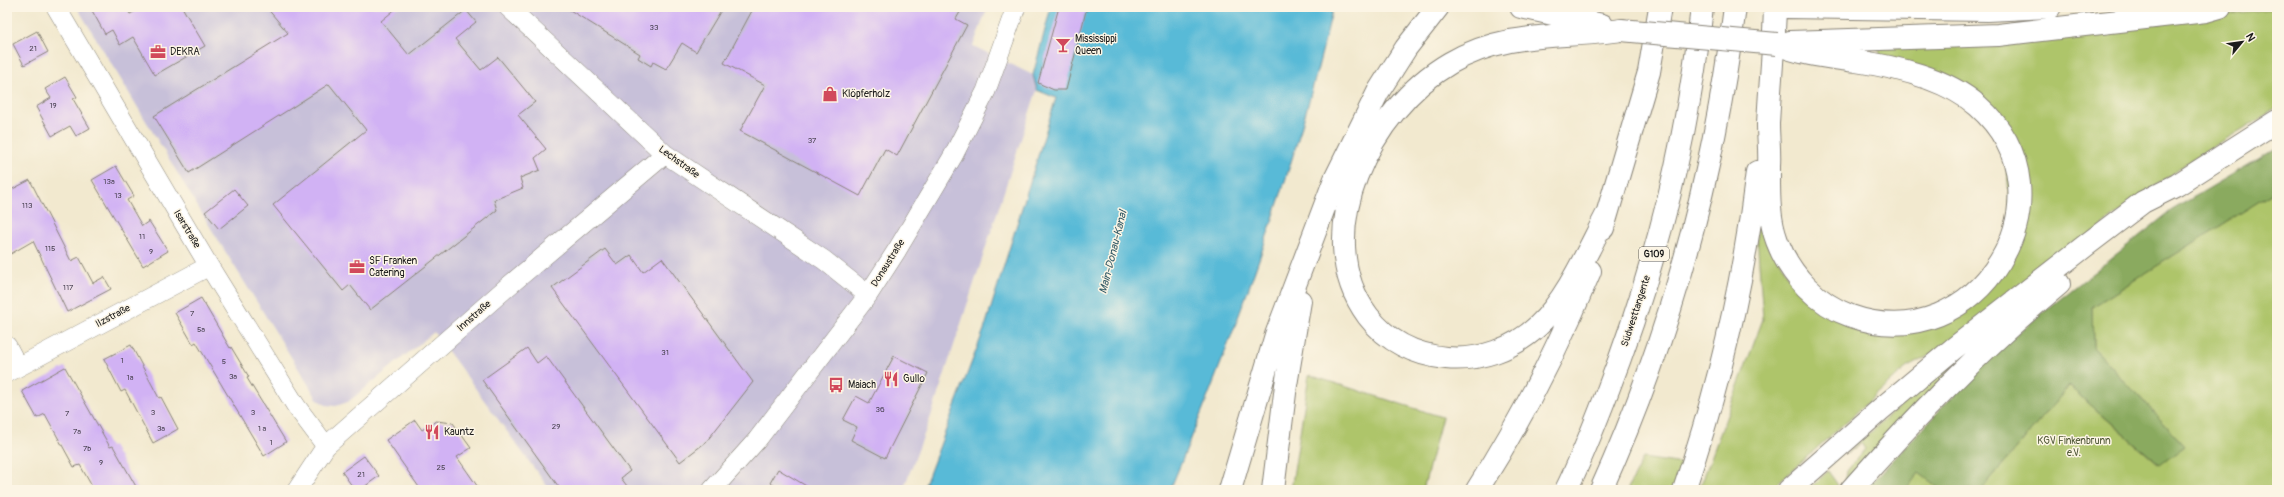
<svg xmlns="http://www.w3.org/2000/svg" width="2284" height="497" font-family="Pangolin,sans-serif">
	<style>
		.industrial { fill: #c7c0d9 }
		.green { fill: #aec56a; stroke: #657043 }
		.forest { fill: #8aaa5e; stroke: #53633d }
		.water { fill: #58bad7; stroke: #3a6b7a }
		.building { fill: #d1b2f4 }
		.lines { fill: none; stroke-linecap: round; stroke-linejoin: round }
		.minor-casing { stroke: #878276; stroke-width: 20 }
		.highway-casing { stroke: #878276; stroke-width: 24 }
		.minor { stroke: #fff; stroke-width: 19 }
		.highway { stroke: #fff; stroke-width: 22 }
		.highway-bridge-casing { stroke: #878276; stroke-width: 24; stroke-linecap: butt }
		.highway-bridge { stroke: #fff; stroke-width: 22 }
		.labels { text-anchor: middle; dominant-baseline: central; stroke-width: 3; stroke-linejoin: round; paint-order: stroke }
		.number-label { font-size: 8px; fill: #494252 }
		.shield { fill: #fcf5e5; stroke: #5f5d58; stroke-width: 1 }
		.shield-label { font-size: 9px; font-weight: bold; fill: #1c1c1c }
		.poi-label { font-size: 10px; fill: #1c1c1c; stroke: #fcf5e5; text-anchor: start }
		.street-label { font-size: 10px; fill: #1c1c1c; stroke: #fcf5e5 }
		.park-label { font-size: 10px; fill: #4f5737; stroke: #fcf5e5 }
		.water-label { font-size: 11px; font-style: italic; fill: #345b67; stroke: #fcf5e5 }
	</style>
	<rect width="100%" height="100%" fill="#fcf5e5"/>
	<filter id="ink" filterUnits="userSpaceOnUse"><feTurbulence type="fractalNoise" baseFrequency=".025" numOctaves="2"/><feDisplacementMap in="SourceGraphic" scale="8" xChannelSelector="R" yChannelSelector="G"/><feConvolveMatrix kernelMatrix="1 2 1 2 8 2 1 2 1" color-interpolation-filters="sRGB"/></filter>
	<filter id="wash" filterUnits="userSpaceOnUse"><feTurbulence type="fractalNoise" baseFrequency=".012" numOctaves="4" result="noise"/><feDisplacementMap in="SourceGraphic" scale="16" xChannelSelector="R" yChannelSelector="G"/><feGaussianBlur stdDeviation="0.9" result="paint"/><feColorMatrix in="noise" values="0 0 0 0 0 0 0 0 0 0 0 0 0 0 0 0 0 1.4 0 .05"/><feComposite in="paint" operator="in"/></filter>
	<g filter="url(#wash)">
		<rect width="100%" height="100%" fill="#f2e9cf"/>
		<!-- industrial -->
		<path class="industrial" d="M77 7H988L973 46 1033 75 1037 90 931 416 903 490H550L434 332 348 402 336 406 326 405 318 400 215 235Z"/>
		<!-- green -->
		<path class="green" d="M2277 8V108L2185 164 2066 252 1943 348 1906 368 1770 490H1699L1763 319 1756 221H1762L1791 283 1911 330 2013 254 2004 124 1880 58 1879 48 2164 22Z
			M2277 190V490H1981L2069 386 2159 465 2185 446 2093 347 2092 307Z
			M1993 324 1845 485 1847 471 1865 449 1861 443 1846 454Z
			M1309 375 1442 417 1423 490H1291Z
			M1643 458 1683 464 1673 490H1627Z
			M1828 471 1838 485 1834 490H1808Z
			M1919 473 1942 490H1905Z"/>
		<!-- forest -->
		<path class="forest" d="M2277 148V190L2092 307 2093 347 2185 446 2160 465 2069 386 1981 490H1942L1919 473 1905 490H1865L1996 350 2172 210Z"/>
		<!-- water -->
		<path class="water" d="M1051 7H1333C1294 175 1236 331 1170 490H923L985 327 1056 98 1037 90 1033 75Z"/>
		<g id="blocks">
			<!-- building -->
			<path class="building" d="M90 7H126L130 14 143 7H182L205 46 155 75 133 37 120 45 112 30 105 34Z
				M266 7H398L381 21 409 55 466 10 476 22 455 39 481 70 498 57 535 102 518 115 546 149 535 158 540 170 520 178 523 188 494 200 497 210 370 310 350 285 343 291 273 205 366 130 329 84 189 173 154 116 288 33Z
				M565 7H723L696 52 682 43 666 69 653 62 651 66 638 58 640 54Z
				M754 7H963L956 19 967 25 897 156 885 149 860 196 740 131 765 85 724 63Z
				M1059 7H1087L1066 90H1054L1038 83Z
				M37 31 48 52 24 65 13 44Z
				M65 77 77 97 73 99 90 128 76 136 70 126 52 136 36 107 51 98 45 89Z
				M116 166 134 196 127 200 142 226 149 221 168 251 143 266 92 180Z
				M30 180 71 261 79 257 93 283 104 277 111 289 67 312 33 241 7 256V192Z
				M234 189 248 206 219 229 205 212Z
				M605 249 617 265 631 255 643 272 662 258 753 382 706 442 680 462 552 288Z
				M201 298 230 348 231 347 249 377 247 378 286 442 264 456 196 342 193 344 175 313Z
				M131 345 159 398 161 397 178 429 153 443 125 390 121 392 104 359Z
				M527 348 537 363 546 356 630 471 621 478 630 490H561L482 380Z
				M894 356 928 373 885 458 851 440 857 427 843 420 856 396 869 403Z
				M65 367 110 447 113 446 138 490H94L80 465 74 467 45 414 37 418 22 391Z
				M415 420 422 430 436 421 453 423 471 448 457 457 480 490H421L386 440Z
				M364 456 379 476 360 490H355L342 472Z
				M778 469 813 490H782L770 483Z"/>
		</g>
	</g>
	<g filter="url(#ink)">
		<use href="#blocks" fill-opacity="0" stroke="#878276" stroke-width="1"/>
		<g class="lines">
			<defs>
				<path id="minor" d="M56 7 209 266 296 406 326 446
					M508 7 665 154 824 260 868 295
					M7 346 18 367
					M7 373 209 266
					M297 490 326 446 505 289 665 154
					M712 490 757 440 868 295 897 250 953 156 986 91 1016 7"/>
				<path id="highway" d="M1521 7 1602 25
					M1775 7C1774 46 1770 85 1768 124 1768 138 1770 152 1769 165 1769 191 1768 217 1777 241 1790 275 1817 304 1851 316 1977 361 2080 196 1978 106 1946 78 1897 67 1856 61 1829 57 1802 55 1777 44
					M1786 7 1987 10 2050 7
					M1790 42 1998 35 2206 11 2220 7
					M1607 214C1588 250 1567 299 1538 326 1513 349 1480 361 1446 358 1415 355 1387 341 1368 316 1307 234 1372 108 1450 63 1507 30 1560 39 1621 30
					M1603 228 1649 72 1660 7
					M1230 490 1276 335 1335 179 1378 92 1406 48 1438 7
					M1273 490 1286 385 1300 301
					M1477 490C1521 421 1559 346 1590 271
					M1566 490C1581 460 1593 429 1605 398 1654 273 1688 141 1702 7
					M1601 490C1671 336 1714 174 1735 7
					M1684 490C1719 387 1744 280 1757 172
					M1789 490 1881 409 1953 349 2085 246 2143 202 2177 185 2277 121
					M1851 490C1915 417 1983 347 2059 284"/>
			</defs>
			<!-- minor casing -->
			<use href="#minor" class="minor-casing"/>
			<!-- highway casing -->
			<use href="#highway" class="highway-casing"/>
			<!-- minor -->
			<use href="#minor" class="minor"/>
			<!-- highway -->
			<use href="#highway" class="highway"/>
			<defs>
				<path id="highway-bridge" d="M1621 30 1777 44"/>
			</defs>
			<!-- highway-bridge casing -->
			<use href="#highway-bridge" class="highway-bridge-casing"/>
			<!-- highway-bridge -->
			<use href="#highway-bridge" class="highway-bridge"/>
		</g>
	</g>
	<!-- icons -->
	<defs>
		<symbol id="bar-bare" viewBox="-9 -9 18 18"><path d="M-6-5H6L.8 .8V4.5H3.5V6h-7V4.5H-.8V.8Z" fill="#d1495b" stroke="#fcf5e5" stroke-width="2.5" paint-order="stroke"/></symbol>
		<symbol id="office-bare" viewBox="-9 -9 18 18"><path d="M-6-3h4V-5.5h4V-3h4V5H-6ZM-1-4.5V-3h2v-1.5ZM-6 0V1H6V0Z" fill="#d1495b" stroke="#fcf5e5" stroke-width="2.5" paint-order="stroke"/></symbol>
		<symbol id="shop-bare" viewBox="-9 -9 18 18"><path d="M-5-2.5h2.3a2.7 3.5 0 0 1 5.4 0H5L5.5 6h-11ZM-1.5-2.5h3a1.5 2.3 0 0 0-3 0Z" fill="#d1495b" stroke="#fcf5e5" stroke-width="2.5" paint-order="stroke"/></symbol>
		<symbol id="restaurant-bare" viewBox="-9 -9 18 18"><path d="M-5-6h1v4h1v-4h1v4h1v-4h1v5L-1.5 .5V6h-2V.5L-5-1ZM5-6V6H3V1.5H1.5Q1.5-4 5-6Z" fill="#d1495b" stroke="#fcf5e5" stroke-width="2.5" paint-order="stroke"/></symbol>
		<symbol id="bus-bare" viewBox="-9 -9 18 18"><path d="M-5-6H5V4H4V6H2V4H-2V6H-4V4H-5ZM-3.5-4V0h7V-4ZM-3.5 1.2v1.5H-2V1.2ZM2 1.2v1.5H3.5V1.2Z" fill="#d1495b" stroke="#fcf5e5" stroke-width="2.5" paint-order="stroke"/></symbol>
	</defs>
	<g fill-rule="evenodd">
		<use href="#bar-bare" x="1052" y="34" width="22" height="22"/>
		<use href="#office-bare" x="147" y="41" width="22" height="22"/>
		<use href="#shop-bare" x="819" y="83" width="22" height="22"/>
		<use href="#office-bare" x="346" y="256" width="22" height="22"/>
		<use href="#restaurant-bare" x="880" y="368" width="22" height="22"/>
		<use href="#bus-bare" x="825" y="374" width="22" height="22"/>
		<use href="#restaurant-bare" x="421" y="421" width="22" height="22"/>
	</g>
	<g class="labels">
		<!-- number labels -->
		<g class="number-label">
			<text x="654" y="27">33</text>
			<text x="33" y="48">21</text>
			<text x="53" y="105">19</text>
			<text x="812" y="140">37</text>
			<text x="109" y="181">13a</text>
			<text x="118" y="195">13</text>
			<text x="27" y="205">113</text>
			<text x="142" y="236">11</text>
			<text x="50" y="248">115</text>
			<text x="151" y="251">9</text>
			<text x="68" y="287">117</text>
			<text x="192" y="313">7</text>
			<text x="201" y="329">5a</text>
			<text x="665" y="352">31</text>
			<text x="122" y="360">1</text>
			<text x="224" y="361">5</text>
			<text x="233" y="376">3a</text>
			<text x="130" y="377">1a</text>
			<text x="880" y="409">36</text>
			<text x="153" y="412">3</text>
			<text x="253" y="412">3</text>
			<text x="67" y="413">7</text>
			<text x="556" y="426">29</text>
			<text x="161" y="428">3a</text>
			<text x="262" y="428">1 a</text>
			<text x="77" y="431">7a</text>
			<text x="271" y="442">1</text>
			<text x="87" y="448">7b</text>
			<text x="101" y="462">9</text>
			<text x="441" y="467">25</text>
			<text x="361" y="474">21</text>
		</g>
		<!-- shield labels -->
		<rect class="shield" x="1639" y="247" width="30" height="14" rx="3"/>
		<g class="shield-label">
			<text x="1654" y="254">G109</text>
		</g>
		<!-- poi labels -->
		<g class="poi-label">
			<text x="1075" y="39">Mississippi<tspan x="1075" dy="12">Queen</tspan></text>
			<text x="170" y="52">DEKRA</text>
			<text x="842" y="94">Klöpferholz</text>
			<text x="369" y="261">SF Franken<tspan x="369" dy="12">Catering</tspan></text>
			<text x="903" y="379">Gullo</text>
			<text x="848" y="385">Maiach</text>
			<text x="444" y="432">Kauntz</text>
		</g>
		<!-- street labels -->
		<g class="street-label">
			<text transform="translate(679 162) rotate(36)">Lechstraße</text>
			<text transform="translate(187 229) rotate(59)">Isarstraße</text>
			<text transform="translate(888 263) rotate(-58)">Donaustraße</text>
			<text transform="translate(1636 311) rotate(-72)">Südwesttangente</text>
			<text transform="translate(113 316) rotate(-28)">Ilzstraße</text>
			<text transform="translate(474 316) rotate(-41)">Innstraße</text>
		</g>
		<!-- park labels -->
		<g class="park-label">
			<text x="2074" y="441">KGV Finkenbrunn<tspan x="2074" dy="12">e.V.</tspan></text>
		</g>
		<!-- water labels -->
		<g class="water-label">
			<text transform="translate(1113 252) rotate(-76)">Main-Donau-Kanal</text>
		</g>
	</g>
	<!-- margin -->
	<rect width="2284" height="497" fill="none" stroke="#fcf5e5" stroke-width="24"/>
	<!-- north arrow -->
	<g transform="translate(2242 42) rotate(61)" stroke="#fcf5e5" stroke-width="3" paint-order="stroke">
	<path d="M0-3L7 15L0 10L-7 15Z" fill="#1c1c1c"/>
	<text y="-6" font-size="11" font-weight="bold" text-anchor="middle" fill="#1c1c1c">N</text>
	</g>
</svg>
